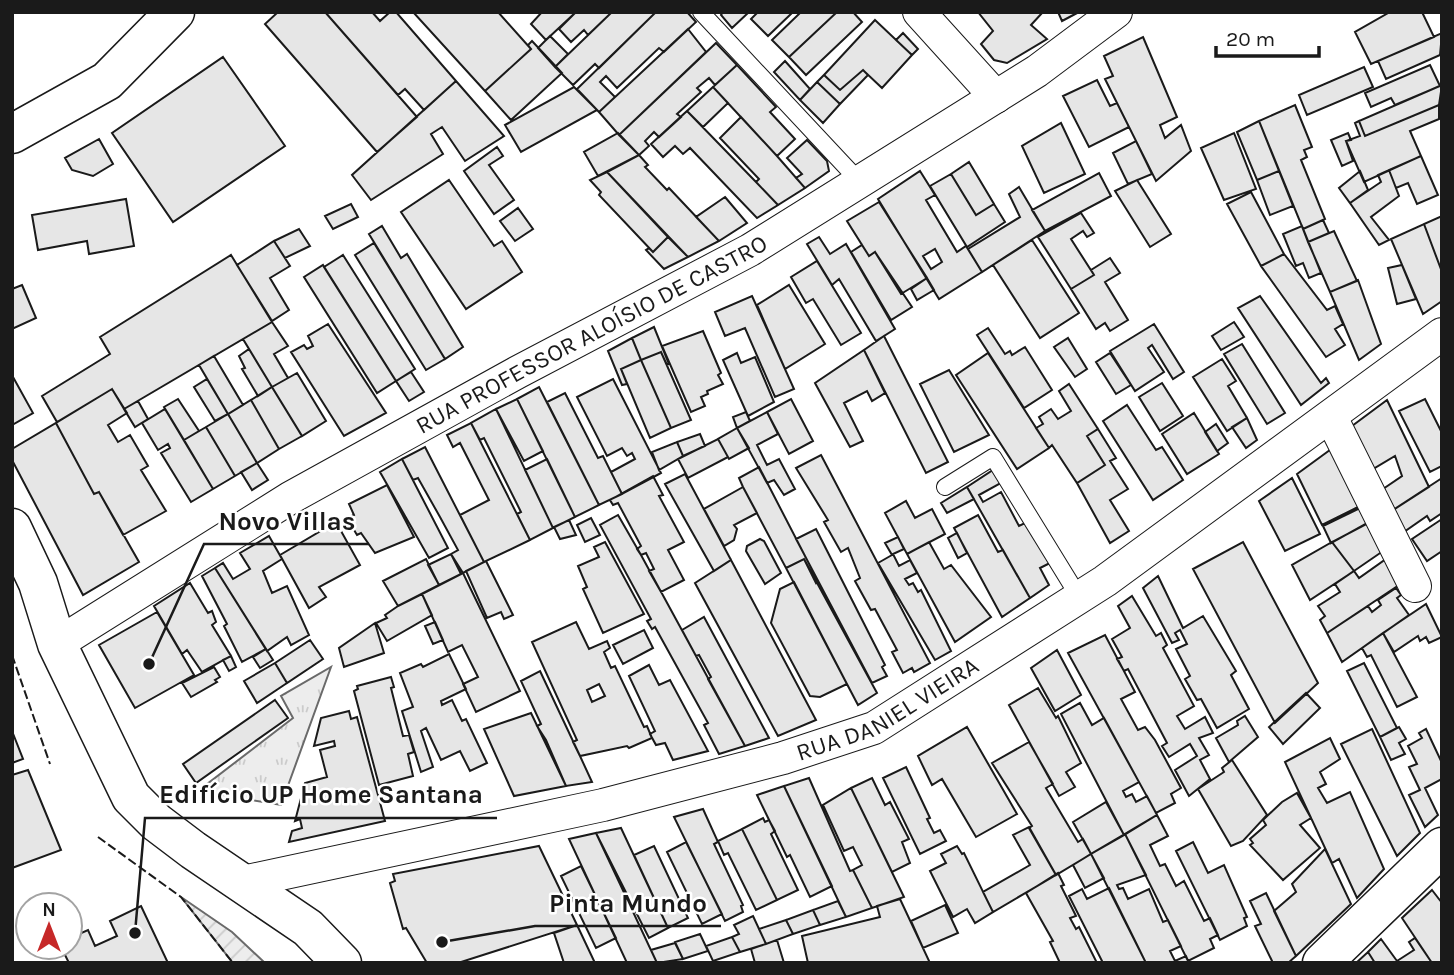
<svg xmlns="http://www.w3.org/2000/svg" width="1454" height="975" font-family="Karla,sans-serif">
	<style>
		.grass { fill: url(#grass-tufts); stroke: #6a6a6a; stroke-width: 2 }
		.garden { fill: url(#garden-furrows); stroke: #6a6a6a; stroke-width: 2 }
		.building { fill: #e6e6e6; stroke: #1a1a1a; stroke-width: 2; fill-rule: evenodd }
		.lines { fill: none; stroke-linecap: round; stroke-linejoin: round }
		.service-casing { stroke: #1a1a1a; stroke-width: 18 }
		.minor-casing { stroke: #1a1a1a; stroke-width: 34 }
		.tertiary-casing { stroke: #1a1a1a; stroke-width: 41 }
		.secondary-casing { stroke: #1a1a1a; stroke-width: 41 }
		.service { stroke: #fff; stroke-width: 16 }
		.minor { stroke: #fff; stroke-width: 32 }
		.tertiary { stroke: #fff; stroke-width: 38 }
		.secondary { stroke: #fff; stroke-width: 38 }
		.fence { stroke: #1a1a1a; stroke-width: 2; stroke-dasharray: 9 3.5; stroke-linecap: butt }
		.labels { text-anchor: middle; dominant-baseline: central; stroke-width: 5; stroke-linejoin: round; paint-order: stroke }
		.street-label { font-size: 24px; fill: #1a1a1a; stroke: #fff }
		.leader { fill: none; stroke: #1a1a1a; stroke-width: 2.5 }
		.callout-dot { fill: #1a1a1a; stroke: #fff; stroke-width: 2.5 }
		.callout-label { font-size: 26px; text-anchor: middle; font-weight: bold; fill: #1a1a1a; stroke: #fff; stroke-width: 5; stroke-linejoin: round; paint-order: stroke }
	</style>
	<defs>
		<pattern id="grass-tufts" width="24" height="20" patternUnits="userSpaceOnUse" patternTransform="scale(1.75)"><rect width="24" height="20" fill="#ededed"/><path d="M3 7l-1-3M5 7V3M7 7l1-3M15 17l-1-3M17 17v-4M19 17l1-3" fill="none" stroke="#cbcbcb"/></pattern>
		<pattern id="garden-furrows" width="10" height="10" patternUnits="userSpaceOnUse" patternTransform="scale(1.75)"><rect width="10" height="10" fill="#ededed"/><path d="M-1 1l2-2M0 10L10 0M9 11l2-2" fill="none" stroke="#cbcbcb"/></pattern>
	</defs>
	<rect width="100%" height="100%" fill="#fff"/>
	<!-- grass -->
	<path class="grass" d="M331 667 281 805 198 791 293 718 281 696Z"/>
	<!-- garden -->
	<path class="garden" d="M181 897 232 932 265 963H233Z"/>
	<!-- building -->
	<path class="building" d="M278 12H325L417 117 377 152 265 24Z
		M325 12H372L380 21 390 12H396L456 81 424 110 405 89 398 95Z
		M413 12H498L531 49 485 91Z
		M542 12H576L546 40 531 24Z
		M576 12H612L588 35 584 30 571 42 559 29Z
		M612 12H656L599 68 595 64 573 85 555 67Z
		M656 12H687L696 22 664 52 659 48 617 88 606 76 600 82 615 97 599 112 577 89Z
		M723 12H749L732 28 721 15Z
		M758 12H793L768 36 751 19Z
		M801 12H837L789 57 772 40Z
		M837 12H853L862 22 806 75 789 57Z
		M978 12H1043L1031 25 1047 39 1007 63 994 60 981 44 993 31Z
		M1058 12H1079L1062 21Z
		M1390 12H1422L1434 37 1371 64 1355 32Z
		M875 20 912 55 882 88 863 70 840 90 824 75Z
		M688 29 706 52 619 135 599 112Z
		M903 33 918 49 912 55 896 40Z
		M1442 33 1440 55 1386 79 1378 61Z
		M550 36 568 54 555 67 538 48Z
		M1143 37 1177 117 1160 125 1165 138 1181 125 1191 151 1156 181 1105 79 1113 76 1104 56Z
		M532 41 562 73 511 120 485 91 531 49 528 45Z
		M716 43 737 65 715 85 709 78 697 88 701 92 677 114 681 117 659 137 654 132 645 141 649 146 639 155 619 135Z
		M223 57 285 146 173 222 112 133Z
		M785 61 810 89 800 100 774 72Z
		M737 65 776 107 770 112 795 139 777 156 713 87Z
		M1430 65 1440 86 1395 105 1391 98 1371 107 1365 93Z
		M1364 67 1373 87 1307 115 1299 95Z
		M863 70 868 75 840 104 817 82 824 75 840 90Z
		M1097 80 1110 106 1117 103 1129 127 1089 147 1063 96Z
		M456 81 504 136 465 161 442 127 431 134 443 154 371 200 352 175Z
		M817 82 840 104 823 123 800 100Z
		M1442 85 1439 105 1365 136 1359 121Z
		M574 87 597 110 521 152 505 125Z
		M713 87 728 103 703 127 687 111Z
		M1295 105 1312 147 1304 150 1307 157 1301 160 1325 219 1303 229 1259 121Z
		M1439 105V119L1410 131 1421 156 1364 182 1346 141 1360 136 1355 123 1359 121 1365 136Z
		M687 111 756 182 778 205 757 218 690 148 683 154 675 146 663 157 651 144Z
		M741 117 777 156 805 188 778 205 756 182 759 179 720 138Z
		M1259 121 1279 171 1257 180 1237 132Z
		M1061 123 1085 174 1044 193 1022 146Z
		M618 133 639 155 598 176 584 152Z
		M1234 133 1256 189 1224 200 1201 148Z
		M1348 133 1351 140 1346 141 1353 161 1342 166 1331 140Z
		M99 139 113 164 93 176 72 170 65 158Z
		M807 140 827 161 829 171 805 188 796 178 802 174 787 158Z
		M1136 141 1152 174 1128 184 1113 153Z
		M497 147 503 156 489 165 514 200 494 214 464 171Z
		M639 155 648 165 645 167 667 190 669 188 719 241 688 257 607 172Z
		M1421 156 1438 195 1417 204 1408 183 1396 188 1389 170Z
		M969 162 994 204 976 215 951 174Z
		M1389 170 1399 196 1371 217 1389 240 1379 245 1350 203 1381 182 1378 175Z
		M920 171 935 195 926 200 957 252 966 246 982 272 939 299 878 199ZM935 249 942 262 931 269 923 256Z
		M1279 171 1293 206 1270 215 1257 180Z
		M1360 171 1368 190 1350 203 1339 188Z
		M607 172 668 237 653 252 599 195 601 192 590 180Z
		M1099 173 1111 196 1045 231 1032 210Z
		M951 174 976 215 994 204 1005 222 967 247 930 186Z
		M449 180 494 246 502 241 522 272 466 309 401 212Z
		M1137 180 1171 234 1150 247 1115 191Z
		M1019 187 1045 231 982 272 968 249 1020 217 1009 194Z
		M1251 192 1284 254 1261 266 1227 204Z
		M725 197 747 223 719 241 696 217Z
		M126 199 134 246 89 254 87 241 38 250 32 215Z
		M879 202 927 278 901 294 875 252 869 256 847 221Z
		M351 204 358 217 333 229 325 216Z
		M518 208 533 229 515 241 500 221Z
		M1081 213 1094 233 1087 237 1083 231 1071 239 1094 275 1071 289 1038 237Z
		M1442 216V272L1424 224Z
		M1323 220 1329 233 1308 242 1303 229Z
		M1424 224 1442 272V301L1423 314 1391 239Z
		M382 226 401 258 407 254 463 347 445 359 369 234Z
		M1302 226 1321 273 1309 278 1303 263 1296 266 1283 234Z
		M299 229 310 246 285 258 274 241Z
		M1334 231 1357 281 1330 292 1308 242Z
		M668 237 688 257 664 269 646 250 649 248 653 252Z
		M819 237 830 254 846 244 895 329 876 341 839 279 832 285 807 244Z
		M1032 240 1079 313 1040 338 993 265Z
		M274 241 290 266 270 278 289 310 272 321 237 265Z
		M374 243 445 359 426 370 355 255Z
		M862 245 869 256 875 252 912 307 891 320 851 252Z
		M1284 254 1327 310 1335 306 1343 324 1335 329 1345 345 1326 357 1261 266Z
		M231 255 272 322 124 409 112 389 57 422 42 396 110 354 100 337Z
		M343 255 415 369 396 381 324 267Z
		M1110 258 1120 273 1105 282 1128 320 1110 331 1105 323 1096 329 1071 289 1094 275 1091 270Z
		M817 261 861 333 841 345 813 299 806 303 791 277Z
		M323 265 396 381 377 393 304 277Z
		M1402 265 1416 299 1397 304 1388 268Z
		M927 278 934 290 917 300 911 289Z
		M1358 280 1381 344 1359 360 1330 292Z
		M22 285 36 318 12 329V289Z
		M789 285 825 344 785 369 757 305Z
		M752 296 794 389 775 397 745 328 725 336 715 312Z
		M1260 296 1321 383 1326 378 1329 383 1301 405 1238 308Z
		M272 322 288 346 274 354 288 378 272 387 243 339Z
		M1234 322 1244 337 1221 350 1212 336Z
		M328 324 386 413 344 436 291 352 304 345 307 349 313 346 308 336Z
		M1154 324 1184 372 1173 379 1152 345 1148 348 1164 372 1135 391 1110 351Z
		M654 327 669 364 667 365 661 352 641 360 632 338Z
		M988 328 1005 354 1010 351 1012 355 1025 347 1052 390 1024 408 977 335Z
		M703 331 721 373 718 375 723 384 707 391 708 394 701 397 705 406 691 412 662 346Z
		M884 336 948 462 926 473 864 350Z
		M632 338 641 360 621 369 627 384 622 385 608 351Z
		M1068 338 1087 369 1075 377 1054 347Z
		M1242 344 1285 413 1267 424 1224 354Z
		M249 349 272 387 258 396 242 369 245 368 239 356Z
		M864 350 885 393 872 401 867 391 844 403 863 441 850 447 815 383Z
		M661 352 691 420 671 428 641 360Z
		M737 353 741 363 755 357 774 402 748 416 723 360Z
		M988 353 1049 448 1017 469 956 375Z
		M1110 353 1131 385 1116 394 1096 362Z
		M214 356 243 405 228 414 199 365Z
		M1222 359 1236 381 1228 386 1247 418 1227 431 1193 377Z
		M641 360 671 428 650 438 621 369Z
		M949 370 989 435 954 452 920 384Z
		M411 372 424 392 409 401 396 381Z
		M297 373 326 421 302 436 272 387Z
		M13 377 33 413 12 425V378Z
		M207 379 228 414 215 421 194 387Z
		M613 379 661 473 622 494 611 472 635 459 632 453 627 456 622 448 607 456 577 397Z
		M1162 383 1183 416 1160 431 1139 397Z
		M1069 384 1098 429 1087 436 1105 465 1077 483 1052 445 1049 448 1036 428 1043 424 1039 417 1051 409 1058 419 1071 411 1059 391Z
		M272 387 302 436 279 449 251 400Z
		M539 387 599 505 575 517 517 399Z
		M112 389 127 413 108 425 118 442 130 435 148 466 141 470 166 511 123 535 99 492 94 494 56 423Z
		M565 393 598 458 603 456 622 494 599 505 547 402Z
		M178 399 199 431 184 440 164 407Z
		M517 399 543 451 524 461 496 409Z
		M791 399 813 441 789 454 767 412Z
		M1425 399 1442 433V466L1430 472 1399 411Z
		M251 400 279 449 257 463 228 414Z
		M1387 400 1429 487 1390 512 1380 491 1402 476 1395 456 1373 469 1352 426Z
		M138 401 148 419 135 427 124 409Z
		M1127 405 1156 450 1162 447 1183 480 1153 500 1103 421Z
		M165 409 213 489 191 502 161 453 170 448 168 444 158 450 142 423Z
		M496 409 553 528 530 540 517 514 521 512 484 438 480 440 471 423Z
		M746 412 750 421 737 428 733 417Z
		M767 412 778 434 757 445 767 465 779 459 795 489 784 495 774 480 767 483 737 428Z
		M1194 413 1219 454 1187 474 1162 434Z
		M228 414 257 463 235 476 206 427Z
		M1247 418 1257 440 1246 448 1232 427Z
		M56 423 94 494 99 492 139 562 83 595 12 460V449Z
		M471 423 530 540 484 562 460 515 489 500 460 443 453 447 447 435Z
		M1216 424 1228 443 1217 451 1205 432Z
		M206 427 235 476 213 489 184 440Z
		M737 428 749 448 729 459 718 439Z
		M1098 429 1116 458 1110 461 1128 489 1110 500 1129 531 1110 543 1077 483 1105 465 1087 436Z
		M700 434 705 446 683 456 677 442Z
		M718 439 728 457 688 478 678 459Z
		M677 442 683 456 659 470 652 452Z
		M425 447 484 562 463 573 451 554 458 550 440 517 418 478 413 480 402 459Z
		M1334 447 1360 506 1322 525 1297 474Z
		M821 455 930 663 914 672 912 668 903 673 892 652 897 650 875 609 871 610 855 581 860 578 848 548 841 552 824 522 828 520 796 468Z
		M402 459 448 548 429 558 380 472Z
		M547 459 575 517 553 528 525 470Z
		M257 463 268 480 252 490 241 472Z
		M759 467 818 581 816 583 804 559 786 568 743 487 739 478Z
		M993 470 1001 483 979 495 983 502 1001 492 1019 526 1025 523 1050 563 1040 568 1049 585 1030 598 967 487Z
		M685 474 731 560 714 571 665 484Z
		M653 476 663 495 659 496 684 542 668 550 684 580 661 592 649 571 654 569 646 553 641 555 637 549 641 546 618 503 613 505 610 500Z
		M1292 478 1320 534 1285 551 1259 501Z
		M1442 478V513L1430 521 1427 516 1401 534 1390 512Z
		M387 485 414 537 375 553 361 533 357 535 347 518 354 515 349 504Z
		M743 487 757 513 734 525 737 529 734 540 724 546 704 509Z
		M967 487 974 499 947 513 941 503Z
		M906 501 915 518 932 509 945 534 907 554 885 513Z
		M1360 508 1367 523 1331 543 1323 526Z
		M618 515 641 555 745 746 719 754 704 725 708 723 655 627 652 629 647 621 651 619 600 525Z
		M978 515 998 552 1003 550 1030 598 1002 617 954 528Z
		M591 518 600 535 585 542 577 525Z
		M1442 519V551L1427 561 1412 539Z
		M569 520 576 535 560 539 554 527Z
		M1372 521 1386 549 1354 571 1332 542Z
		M336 522 360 565 319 587 326 597 309 608 280 555Z
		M816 529 885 665 882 667 887 676 872 683 796 539Z
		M957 533 967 553 958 558 948 538Z
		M269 536 282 559 263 571 272 593 287 586 309 635 291 645 287 637 267 651 215 568 223 563 233 579 250 569 240 553Z
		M898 537 904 549 893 554 899 566 910 560 917 573 905 579 909 585 913 583 918 592 921 590 951 651 935 660 878 563 892 555 885 543Z
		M760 539 764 541 781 573 765 584 746 551 747 546Z
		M605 542 644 614 603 633 583 589 587 587 578 566 599 557 594 547Z
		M929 542 944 569 951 565 991 617 955 642 907 554Z
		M1243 542 1318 683 1275 723 1193 569Z
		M1332 542 1354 571 1310 600 1292 565Z
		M451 554 461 574 439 585 428 565Z
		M426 559 439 585 398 606 383 581Z
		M804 559 877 693 858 705 786 568Z
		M1386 559 1402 583 1327 633 1320 620 1325 616 1318 606 1340 592 1335 584 1354 571 1359 578Z
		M731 560 816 720 778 736 695 583Z
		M486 561 513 615 504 619 501 612 487 618 466 571Z
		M215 568 266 649 242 662 224 626 227 624 202 576Z
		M463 573 520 691 476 712 463 684 478 677 462 645 448 652 422 594Z
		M1158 576 1183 628 1203 616 1236 671 1231 675 1249 709 1217 728 1201 699 1197 700 1185 679 1190 676 1176 649 1187 644 1180 630 1175 633 1179 640 1172 643 1143 588Z
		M794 582 847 684 820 697 810 696 771 623 780 589Z
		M190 583 208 613 212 611 216 622 212 625 231 656 202 672 187 650 182 654 154 606Z
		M1396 588 1401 595 1397 598 1409 615 1342 662 1327 633 1368 606 1372 612 1381 605 1378 600Z
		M422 594 432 615 387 641 376 623 387 618 385 615 398 606Z
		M1132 596 1156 636 1161 633 1167 645 1163 648 1194 706 1177 716 1185 729 1205 717 1213 733 1199 738 1209 755 1200 760 1210 779 1189 796 1175 770 1197 756 1190 744 1169 757 1162 746 1167 743 1128 669 1124 671 1117 659 1122 657 1112 639 1130 628 1118 606Z
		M1426 604 1442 637 1429 643 1426 637 1420 641 1418 636 1394 652 1383 633Z
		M157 612 194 675 135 708 99 645Z
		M704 617 769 738 745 746 708 679 711 677 699 655 696 656 682 630Z
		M435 622 443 640 433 644 425 626Z
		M576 622 589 649 607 641 610 648 604 652 611 668 615 666 644 727 647 726 652 738 629 748 627 746 580 756 573 742 577 740 532 642ZM599 684 605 696 592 702 587 690Z
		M375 623 384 653 344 667 339 648Z
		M644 630 653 648 623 664 613 645Z
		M1383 633 1417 697 1397 707 1371 655 1367 657 1362 648Z
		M1105 635 1135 692 1121 699 1138 730 1145 727 1155 740 1181 788 1171 794 1175 803 1156 813 1068 653Z
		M310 640 323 659 287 683 275 663Z
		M266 649 273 660 260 668 253 657Z
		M1057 650 1081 695 1055 711 1031 668Z
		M449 654 466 689 441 701 442 705 452 700 462 721 466 719 487 763 470 771 460 751 441 760 426 728 421 731 433 767 421 772 402 711 413 707 400 673 421 664 423 667Z
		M231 656 236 667 229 671 223 660Z
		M275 663 287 683 257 703 244 681Z
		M1364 663 1397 728 1380 737 1347 671Z
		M649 665 659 685 670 680 708 751 673 760 665 743 656 745 650 734 655 731 629 676Z
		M214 667 220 677 215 680 217 682 191 697 182 683Z
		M540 671 580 756 592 782 566 786 546 740 537 726 541 724 521 681Z
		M391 677 394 687 391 688 403 736 409 735 414 752 408 754 413 776 379 785 354 691 358 689 357 686Z
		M1038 688 1056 718 1058 716 1081 763 1066 772 1075 787 1059 796 1009 705Z
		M1306 693 1320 708 1283 744 1269 727Z
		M275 700 288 718 196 783 183 764Z
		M1080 703 1092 725 1104 718 1139 782 1123 791 1126 797 1132 794 1136 802 1147 796 1157 815 1124 835 1061 714Z
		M349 711 351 719 357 717 385 821 289 842 292 831 302 828 300 819 295 821 305 783 327 777 320 750 335 746 334 741 314 746 321 718Z
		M531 713 566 786 514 796 484 729Z
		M1245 716 1258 737 1229 762 1216 738 1238 725 1237 721Z
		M967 727 1017 814 976 837 942 779 932 785 918 756Z
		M1399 727 1406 739 1399 743 1405 754 1391 760 1380 737Z
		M1372 729 1420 833 1397 856 1341 744Z
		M1426 729 1442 763V779L1425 788 1438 815 1425 827 1409 795 1420 790 1409 767 1417 764 1408 746 1422 738 1419 733Z
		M12 731 23 759 12 763Z
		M1330 738 1340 759 1320 772 1326 784 1318 788 1327 803 1350 792 1384 869 1357 898 1339 859 1332 863 1285 762Z
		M1029 742 1053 784 1046 788 1078 842 1083 839 1091 854 1056 875 1029 828 1032 826 992 763Z
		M1232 760 1267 815 1243 841 1231 846 1198 789 1224 772 1222 768Z
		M906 767 930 818 927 819 934 833 940 830 946 841 920 854 883 778Z
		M28 770 61 850 12 868V775Z
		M809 778 850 871 853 870 872 908 846 917 784 786Z
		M872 778 885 805 890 802 909 839 902 842 910 863 892 872 851 788Z
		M784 786 832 886 810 897 790 855 787 857 757 795Z
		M851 788 904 897 872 908 853 870 862 865 853 847 844 851 823 805Z
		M1297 793 1311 818 1300 825 1320 848 1283 880 1250 845 1253 843 1250 839 1266 825 1263 820 1282 802Z
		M1106 802 1124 835 1091 854 1073 822Z
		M703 809 718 842 714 844 743 905 741 906 743 912 725 921 674 817Z
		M1157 815 1168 836 1150 845 1160 866 1165 864 1176 886 1184 881 1204 921 1210 918 1218 935 1210 939 1214 948 1188 961 1125 834Z
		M763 818 765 822 769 820 775 831 771 834 798 890 777 900 742 829Z
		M1029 827 1056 875 993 912 983 892 1030 865 1013 835Z
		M621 828 668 928 649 938 596 833Z
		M742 829 777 900 756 910 728 853 724 855 718 841Z
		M596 833 620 884 657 963H627L569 839Z
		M1125 834 1146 875 1117 885 1119 889 1123 888 1128 899 1149 889 1163 922 1168 920 1181 946 1170 951 1175 961 1186 956 1189 963H1146L1091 854Z
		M686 842 722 914 702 924 667 852Z
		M1193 842 1208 873 1224 865 1247 917 1244 918 1247 926 1220 940 1176 851Z
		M539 846 577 925 458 963H427L406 928 403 929 390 883 395 881 393 874Z
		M654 846 688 918 668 928 634 855Z
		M957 846 962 854 964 853 993 912 975 923 967 909 953 917 930 871 946 863 941 854Z
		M1325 849 1351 904 1296 956 1274 911 1296 892 1292 884Z
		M1091 854 1104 878 1085 888 1073 865Z
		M581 866 616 938 596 948 561 876Z
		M1058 873 1064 885 1061 886 1076 916 1070 918 1076 929 1079 927 1097 963H1060L1050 942 1053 941 1026 893Z
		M1109 888 1146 963H1103L1069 896 1082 889 1087 899Z
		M1432 890 1442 903V963H1432L1402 918Z
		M1266 893 1296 956 1288 963H1273L1255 926 1261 924 1250 901Z
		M900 899 930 963H808L802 936 880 917 877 906Z
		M838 901 846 917 820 925 813 910Z
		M945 905 958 933 923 948 911 921Z
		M141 906 168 963H69L61 947H70V938L88 930 95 946 117 936 110 921Z
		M813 910 820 925 793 934 786 920Z
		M753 916 766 944 740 952 732 937 739 934 734 925Z
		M786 920 793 934 766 944 759 929Z
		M577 925 595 963H564L554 933Z
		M700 934 708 951 683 959 675 942Z
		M732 937 740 952 713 961 706 946Z
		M1415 938 1432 963H1375L1368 952 1381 939 1397 961 1414 950 1409 942Z
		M777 940 784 963H755L751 949Z
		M675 943 683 959 657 963 651 950Z
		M1368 952 1375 963H1356Z"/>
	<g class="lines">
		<defs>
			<path id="service" d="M701 12 860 182
				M945 487 993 457 1079 597"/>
			<g id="minor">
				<path d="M919 12 996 97"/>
				<path d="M1331 417 1415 586"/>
				<path id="s1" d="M57 644 290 498 518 372 750 250 1037 71 1116 12"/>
				<path id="s2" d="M243 882 603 805 783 758 874 728 1105 581 1442 334"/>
			</g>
			<path id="tertiary" d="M12 134 107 81 175 12
				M1322 963 1442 847"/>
			<path id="secondary" d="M12 528 38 583 57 644 131 797 156 822 193 850 308 928 342 963"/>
		</defs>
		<!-- service casing -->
		<use href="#service" class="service-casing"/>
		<!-- minor casing -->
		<use href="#minor" class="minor-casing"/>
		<!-- tertiary casing -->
		<use href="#tertiary" class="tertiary-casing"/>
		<!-- secondary casing -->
		<use href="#secondary" class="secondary-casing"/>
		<!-- service -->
		<use href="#service" class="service"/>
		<!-- minor -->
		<use href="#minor" class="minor"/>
		<!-- tertiary -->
		<use href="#tertiary" class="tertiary"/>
		<!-- secondary -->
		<use href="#secondary" class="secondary"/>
		<!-- fence -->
		<path class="fence" d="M12 655 50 764
			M98 837 181 897 233 963"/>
	</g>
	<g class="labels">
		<!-- street labels -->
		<g class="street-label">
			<text stroke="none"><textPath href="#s1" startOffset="618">RUA PROFESSOR ALOÍSIO DE CASTRO</textPath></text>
			<text stroke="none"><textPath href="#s2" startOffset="670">RUA DANIEL VIEIRA</textPath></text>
		</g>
	</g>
	<!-- callouts -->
	<path class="leader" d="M149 664L204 544H369M135 933L145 818H497M442 942L535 926H721"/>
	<g class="callout-dot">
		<circle cx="149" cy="664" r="7"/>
		<circle cx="135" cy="933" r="7"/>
		<circle cx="442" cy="942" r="7"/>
	</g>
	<g class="callout-label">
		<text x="287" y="530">Novo Villas</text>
		<text x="321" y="803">Edifício UP Home Santana</text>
		<text x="628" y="912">Pinta Mundo</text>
	</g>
	<!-- border -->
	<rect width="1454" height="975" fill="none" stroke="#1a1a1a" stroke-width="28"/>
	<!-- north arrow -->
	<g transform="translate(49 926)"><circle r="33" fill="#ffffff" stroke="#a3a3a3" stroke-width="2"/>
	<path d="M0-5L12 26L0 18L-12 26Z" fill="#c62828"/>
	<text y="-10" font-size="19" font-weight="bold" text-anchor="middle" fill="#1a1a1a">N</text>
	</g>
	<!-- scale -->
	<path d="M1216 46v10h103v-10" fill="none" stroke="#1a1a1a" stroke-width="3.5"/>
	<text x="1226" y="46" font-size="21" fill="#1a1a1a" stroke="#ffffff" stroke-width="5" paint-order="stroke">20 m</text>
</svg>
